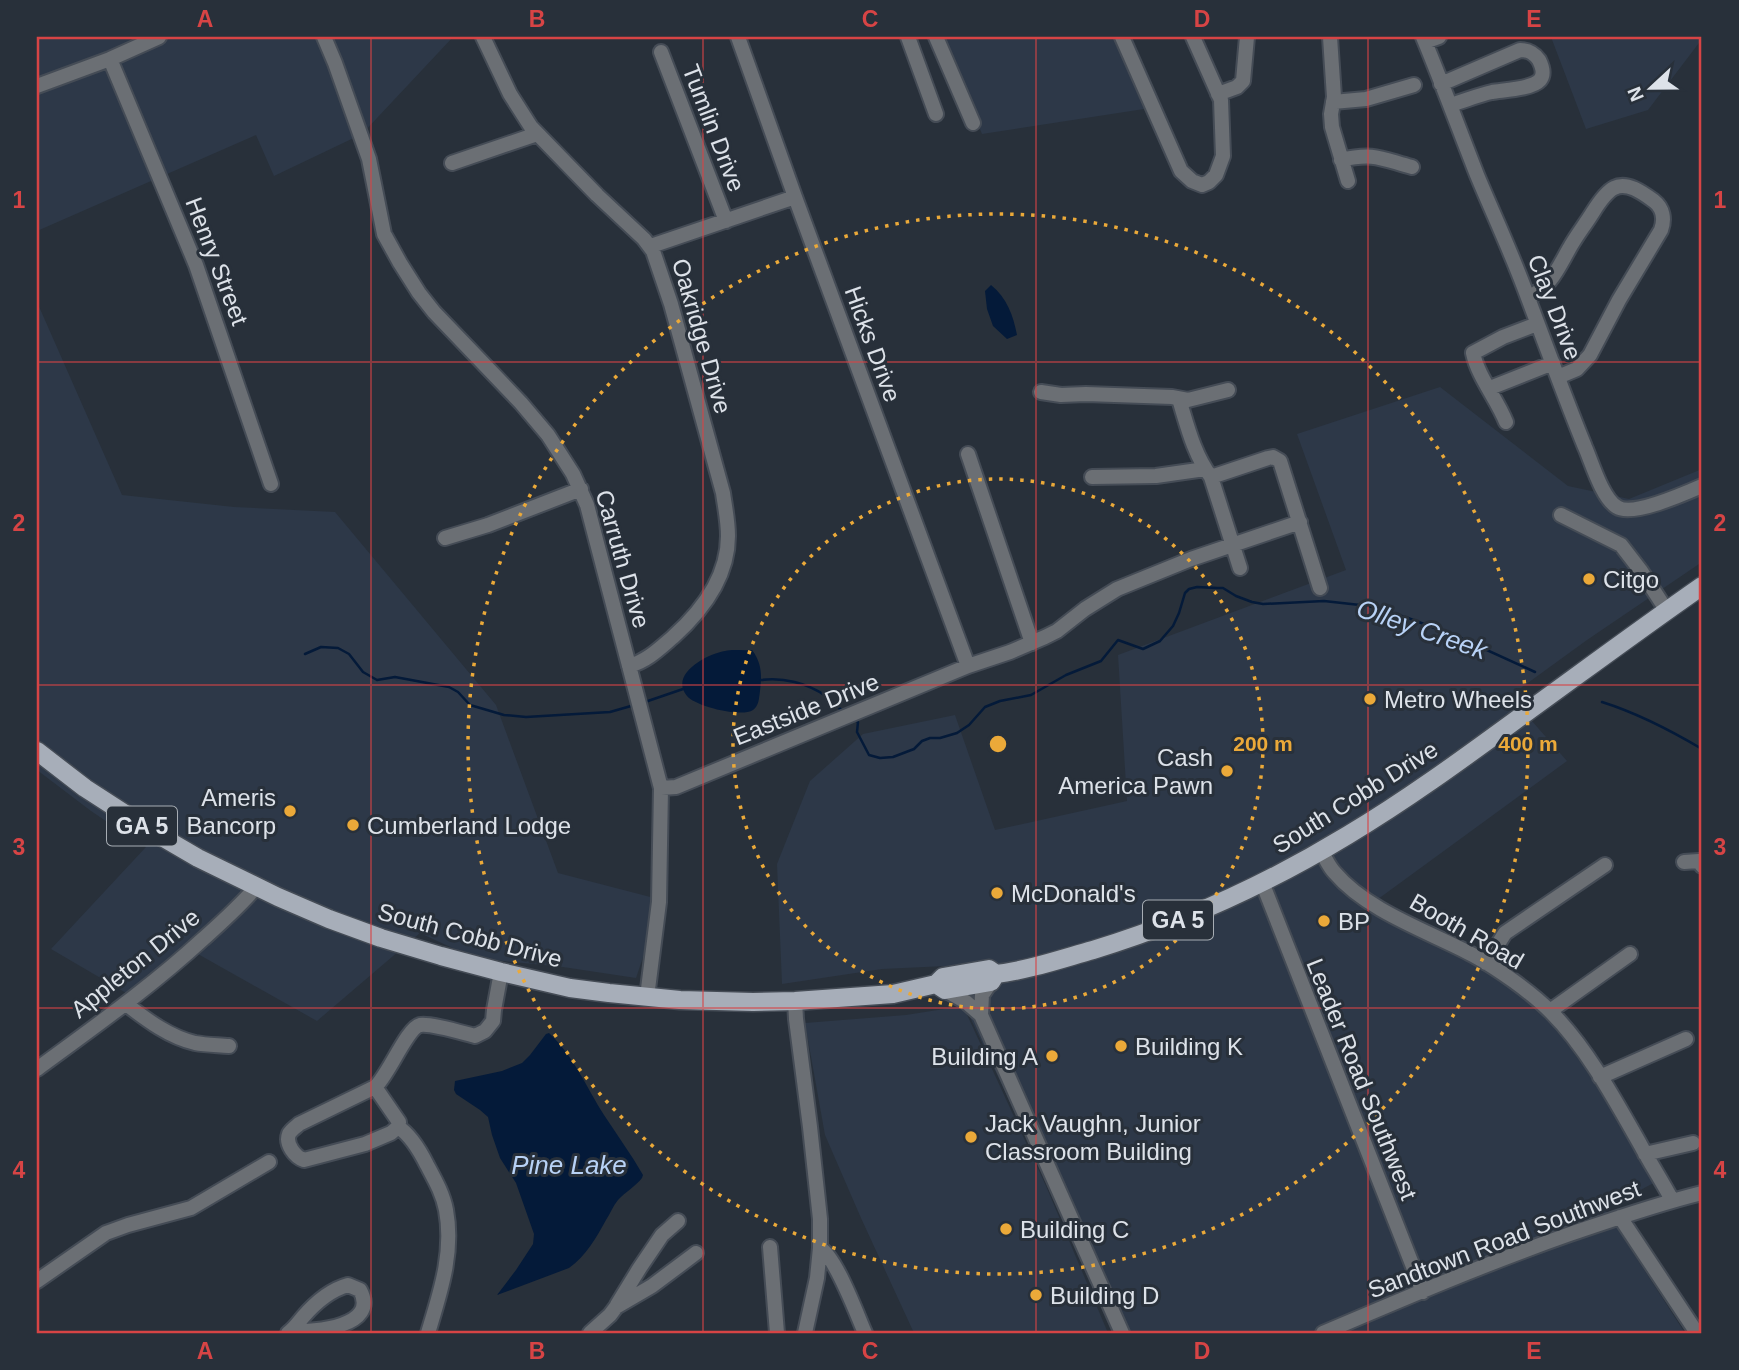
<svg xmlns="http://www.w3.org/2000/svg" width="1739" height="1370" font-family="Helvetica,sans-serif">
	<style>
		.built { fill: #2d3848 }
		.water { fill: #041a39 }
		.lines { fill: none; stroke-linecap: round; stroke-linejoin: round }
		.stream { stroke: #041a39; stroke-width: 2.5 }
		.minor-casing { stroke: #454c56; stroke-width: 18 }
		.major-casing { stroke: #454c56; stroke-width: 21 }
		.minor { stroke: #6b6f74; stroke-width: 14 }
		.major { stroke: #a7aeb9; stroke-width: 18 }
		.grid { fill: none; stroke: #d74445; stroke-width: 2; stroke-opacity: 0.55 }
		.ring { fill: none; stroke: #eba939; stroke-width: 3.5; stroke-dasharray: 3.5 7 }
		.poi-dot { fill: #eba939; stroke: #28303a; stroke-width: 2.5 }
		.labels { text-anchor: middle; dominant-baseline: central; stroke-width: 6; stroke-linejoin: round; paint-order: stroke }
		.shield { fill: #28303a; stroke: #a7adb4; stroke-width: 2 }
		.shield-label { font-size: 23px; font-weight: bold; fill: #dde2e9 }
		.street-label { font-size: 24px; fill: #dde2e9; stroke: #28303a }
		.poi-label { font-size: 24px; fill: #dde2e9; stroke: #28303a; text-anchor: start }
		.water-label { font-size: 26px; font-style: italic; fill: #b8d2f6; stroke: #28303a }
		.centre { fill: #eba939; stroke: #28303a; stroke-width: 3.5 }
		.ring-label { font-size: 21px; text-anchor: middle; font-weight: bold; fill: #eba939; stroke: #28303a; stroke-width: 6; stroke-linejoin: round; paint-order: stroke }
		.neatline { fill: none; stroke: #d74445; stroke-width: 2.5 }
		.grid-label { font-size: 23px; text-anchor: middle; font-weight: bold; fill: #d74445 }
	</style>
	<rect width="100%" height="100%" fill="#28303a"/>
	<!-- built -->
	<path class="built" d="M37 37H453L362 134 274 176 256 135 37 231Z
		M941 37H1114L1144 109 982 134Z
		M1551 37H1702V39L1648 110 1586 129Z
		M37 302 122 495 234 507 335 512 496 705 558 873 662 900 636 978 563 967 474 958 420 933 317 1021 189 949 133 997 51 949 146 847 134 840 91 811 37 770Z
		M1440 387 1568 486 1629 499 1702 469V562L1587 640 1510 696 1567 761 1374 902 1520 986 1570 1047 1661 1179 1605 1209 1685 1333H1115L1072 1234 946 966 882 969 782 984 777 864 810 781 863 734 955 715 995 830 1127 801 1118 655 1346 570 1297 434Z
		M963 1006 1046 1186 1108 1333H914L861 1218 825 1135 805 1023 906 1015Z"/>
	<!-- water -->
	<path class="water" d="M991 285C1007 298 1013 315 1017 335L1007 339 993 326 987 309 985 291Z
		M752 650C762 663 762 676 760 691 759 698 759 706 753 710 741 718 695 706 687 696 669 674 707 654 725 651 733 649 743 651 752 650Z
		M549 1033C573 1055 587 1088 604 1115 617 1135 631 1154 643 1175L642 1178C635 1187 625 1192 618 1200 613 1206 610 1214 606 1220 596 1238 586 1256 569 1268L497 1295 516 1270 533 1244 534 1234 516 1183 500 1158 492 1135 488 1117 480 1110 456 1094 454 1090 455 1081 502 1071 522 1063 530 1055 546 1034Z"/>
	<g class="lines">
		<!-- stream -->
		<path class="stream" d="M305 654 321 647 338 648 349 654 363 672 377 680 395 677 449 687 458 692 470 705 504 715 526 717 610 712 631 706
			M761 680C783 677 807 683 826 696 832 701 837 707 843 711
			M645 702 683 689
			M1602 702C1637 713 1670 730 1702 749
			M856 721 858 722 857 732 869 755 880 758 893 757 914 749 922 741 930 738H940L957 733 969 725 985 707 1000 701 1031 695 1066 675 1101 661 1118 640 1143 649 1160 641 1173 626 1179 613 1185 593 1189 589 1197 587 1217 588H1223L1236 596 1252 602 1263 604 1324 601 1369 606 1408 618 1456 636 1535 672"/>
		<defs>
			<path id="minor" d="M324 37 335 63 369 159 384 234 400 263 419 293 434 312 521 403 548 435 573 474 587 505 661 788 659 902 647 997
				M483 37 510 94 531 127 597 195 644 239 653 251 671 304 723 493C725 507 728 521 728 536 728 577 702 611 673 637 659 649 647 661 629 666
				M738 37 795 197 968 666
				M908 37 936 114
				M936 37 973 123
				M1122 37 1181 171 1192 181 1202 185 1209 182 1216 175 1223 156 1221 100 1193 37
				M1330 37 1334 97 1331 114 1332 127 1348 181
				M1423 37C1442 83 1459 129 1477 175 1494 216 1513 256 1528 298 1547 348 1565 398 1585 447 1592 463 1602 498 1617 507 1632 517 1686 493 1702 486
				M1425 42 1439 37
				M661 52 726 221
				M110 59 196 265 271 484
				M1441 84 1520 50C1529 50 1534 53 1539 60 1542 66 1545 74 1540 80 1532 89 1504 90 1492 92 1478 95 1464 101 1450 105
				M37 86 110 59 159 37
				M1218 94 1237 87 1243 81 1247 37
				M1333 102 1366 99 1414 85
				M1341 160C1374 152 1382 159 1412 167
				M452 163 537 134
				M651 246 795 197
				M1528 298C1551 286 1557 270 1569 249 1576 236 1585 225 1593 212 1598 204 1606 192 1614 188 1627 181 1643 193 1654 201 1663 208 1665 219 1661 230L1619 300 1590 355 1577 369 1558 377
				M1490 388 1553 363
				M1041 392 1061 395 1086 394 1172 397 1188 400 1228 390
				M1179 399C1187 425 1194 455 1211 477L1240 568
				M1506 422C1497 399 1478 377 1473 353L1503 337 1537 324
				M968 454 1032 643
				M1092 477 1156 476 1205 469
				M1211 477 1268 458 1273 457 1280 461 1320 588
				M1561 515 1621 545 1641 571 1667 611
				M445 538 488 525 581 489
				M661 788 676 787 968 666 1010 652 1045 637 1057 631 1085 609 1117 589 1191 559 1300 522
				M1321 851C1326 859 1329 867 1335 873 1367 911 1430 932 1473 955 1497 968 1531 992 1551 1012 1587 1048 1615 1100 1640 1144 1650 1163 1662 1181 1672 1200
				M1684 862 1699 861 1702 866
				M1262 882 1423 1292
				M1486 963 1505 933 1605 865
				M945 990 966 1002 981 1015 1122 1333
				M795 1001 796 1019 810 1127 820 1219V1248L817 1278 805 1333
				M126 1004C147 1020 169 1037 195 1043 206 1045 218 1045 229 1046
				M1550 1011 1630 954
				M981 1015 982 995 991 982
				M37 1069C94 1027 151 987 203 939 222 922 240 906 257 886
				M1600 1077 1686 1039
				M375 1087 399 1122 398 1127C411 1135 420 1151 427 1165 435 1180 443 1194 446 1210 454 1253 440 1293 428 1333
				M398 1127 391 1133 365 1144 304 1160C295 1157 285 1144 289 1134 291 1130 296 1127 299 1124L375 1087C388 1076 407 1028 420 1025 431 1023 463 1033 475 1036L485 1031 493 1021 494 1010 501 972
				M1645 1154 1693 1143
				M1620 1217 1697 1333
				M770 1247 777 1333
				M820 1248C836 1257 857 1315 865 1333
				M37 1281 106 1233 128 1225 191 1208 269 1162
				M617 1305 639 1269 662 1235 678 1221
				M288 1333C294 1329 298 1323 303 1317 315 1303 330 1290 348 1285L360 1290C380 1327 314 1332 292 1331
				M590 1333 610 1315 616 1307 652 1286 696 1253
				M1323 1333C1405 1298 1487 1263 1570 1234 1614 1219 1657 1204 1702 1193"/>
			<path id="major" d="M37 751 85 788 150 830 198 858 278 897 329 919 381 938 441 956 501 972 570 988 609 993 680 1000 753 1002 795 1001 893 994 936 984 943 977 989 969 996 974C1029 970 1061 959 1093 950 1182 923 1269 883 1348 835 1410 798 1468 755 1527 712 1585 670 1643 627 1702 586
				M936 984 945 990 991 982 996 974"/>
		</defs>
		<!-- minor casing -->
		<use href="#minor" class="minor-casing"/>
		<!-- major casing -->
		<use href="#major" class="major-casing"/>
		<!-- minor -->
		<use href="#minor" class="minor"/>
		<!-- major -->
		<use href="#major" class="major"/>
	</g>
	<!-- grid -->
	<path class="grid" d="M371 37V1333M703 37V1333M1036 37V1333M1368 37V1333M37 362H1702M37 685H1702M37 1008H1702"/>
	<!-- distance rings -->
	<g class="ring">
		<circle cx="998" cy="744" r="265"/>
		<circle cx="998" cy="744" r="530"/>
	</g>
	<!-- markers -->
	<g class="poi-dot">
		<circle cx="1589" cy="579" r="7"/>
		<circle cx="1370" cy="699" r="7"/>
		<circle cx="1227" cy="771" r="7"/>
		<circle cx="290" cy="811" r="7"/>
		<circle cx="353" cy="825" r="7"/>
		<circle cx="997" cy="893" r="7"/>
		<circle cx="1324" cy="921" r="7"/>
		<circle cx="1121" cy="1046" r="7"/>
		<circle cx="1052" cy="1056" r="7"/>
		<circle cx="971" cy="1137" r="7"/>
		<circle cx="1006" cy="1229" r="7"/>
		<circle cx="1036" cy="1295" r="7"/>
	</g>
	<g class="labels">
		<!-- shield labels -->
		<g class="shield">
			<rect x="107" y="806.5" width="70" height="39" rx="5"/>
			<rect x="1143" y="900.5" width="70" height="39" rx="5"/>
		</g>
		<g class="shield-label">
			<text x="142" y="826">GA 5</text>
			<text x="1178" y="920">GA 5</text>
		</g>
		<!-- street labels -->
		<g class="street-label">
			<text transform="translate(714 128) rotate(69)">Tumlin Drive</text>
			<text transform="translate(217 261) rotate(69)">Henry Street</text>
			<text transform="translate(1555 307) rotate(69)">Clay Drive</text>
			<text transform="translate(702 336) rotate(74)">Oakridge Drive</text>
			<text transform="translate(873 344) rotate(70)">Hicks Drive</text>
			<text transform="translate(623 559) rotate(74)">Carruth Drive</text>
			<text transform="translate(806 709) rotate(-22)">Eastside Drive</text>
			<text transform="translate(1355 797) rotate(-32)">South Cobb Drive</text>
			<text transform="translate(1467 931) rotate(30)">Booth Road</text>
			<text transform="translate(470 935) rotate(15)">South Cobb Drive</text>
			<text transform="translate(135 963) rotate(-39)">Appleton Drive</text>
			<text transform="translate(1362 1079) rotate(68)">Leader Road Southwest</text>
			<text transform="translate(1504 1239) rotate(-21)">Sandtown Road Southwest</text>
		</g>
		<!-- poi labels -->
		<g class="poi-label">
			<text x="1603" y="579">Citgo</text>
			<text x="1384" y="699">Metro Wheels</text>
			<text x="1213" y="757" text-anchor="end">Cash<tspan x="1213" dy="28">America Pawn</tspan></text>
			<text x="276" y="797" text-anchor="end">Ameris<tspan x="276" dy="28">Bancorp</tspan></text>
			<text x="367" y="825">Cumberland Lodge</text>
			<text x="1011" y="893">McDonald's</text>
			<text x="1338" y="921">BP</text>
			<text x="1135" y="1046">Building K</text>
			<text x="1038" y="1056" text-anchor="end">Building A</text>
			<text x="985" y="1123">Jack Vaughn, Junior<tspan x="985" dy="28">Classroom Building</tspan></text>
			<text x="1020" y="1229">Building C</text>
			<text x="1050" y="1295">Building D</text>
		</g>
		<!-- water labels -->
		<g class="water-label">
			<text transform="translate(1422 629) rotate(19)">Olley Creek</text>
			<text x="569" y="1165">Pine Lake</text>
		</g>
	</g>
	<circle cx="998" cy="744" r="10" class="centre"/>
	<g class="ring-label">
		<text x="1263" y="751">200 m</text>
		<text x="1528" y="751">400 m</text>
	</g>
	<!-- border -->
	<rect width="1739" height="1370" fill="none" stroke="#28303a" stroke-width="77"/>
	<!-- north arrow -->
	<g transform="translate(1651 88) rotate(248)" stroke="#28303a" stroke-width="5" paint-order="stroke">
	<path d="M0-5L12 26L0 18L-12 26Z" fill="#dde2e9"/>
	<text y="-10" font-size="19" font-weight="bold" text-anchor="middle" fill="#dde2e9">N</text>
	</g>
	<rect x="38" y="38" width="1662" height="1294" class="neatline"/>
	<g class="grid-label">
		<text x="205" y="27">A</text>
		<text x="537" y="27">B</text>
		<text x="870" y="27">C</text>
		<text x="1202" y="27">D</text>
		<text x="1534" y="27">E</text>
		<text x="19" y="208">1</text>
		<text x="1720" y="208">1</text>
		<text x="19" y="531">2</text>
		<text x="1720" y="531">2</text>
		<text x="19" y="855">3</text>
		<text x="1720" y="855">3</text>
		<text x="19" y="1178">4</text>
		<text x="1720" y="1178">4</text>
		<text x="205" y="1359">A</text>
		<text x="537" y="1359">B</text>
		<text x="870" y="1359">C</text>
		<text x="1202" y="1359">D</text>
		<text x="1534" y="1359">E</text>
	</g>
</svg>
